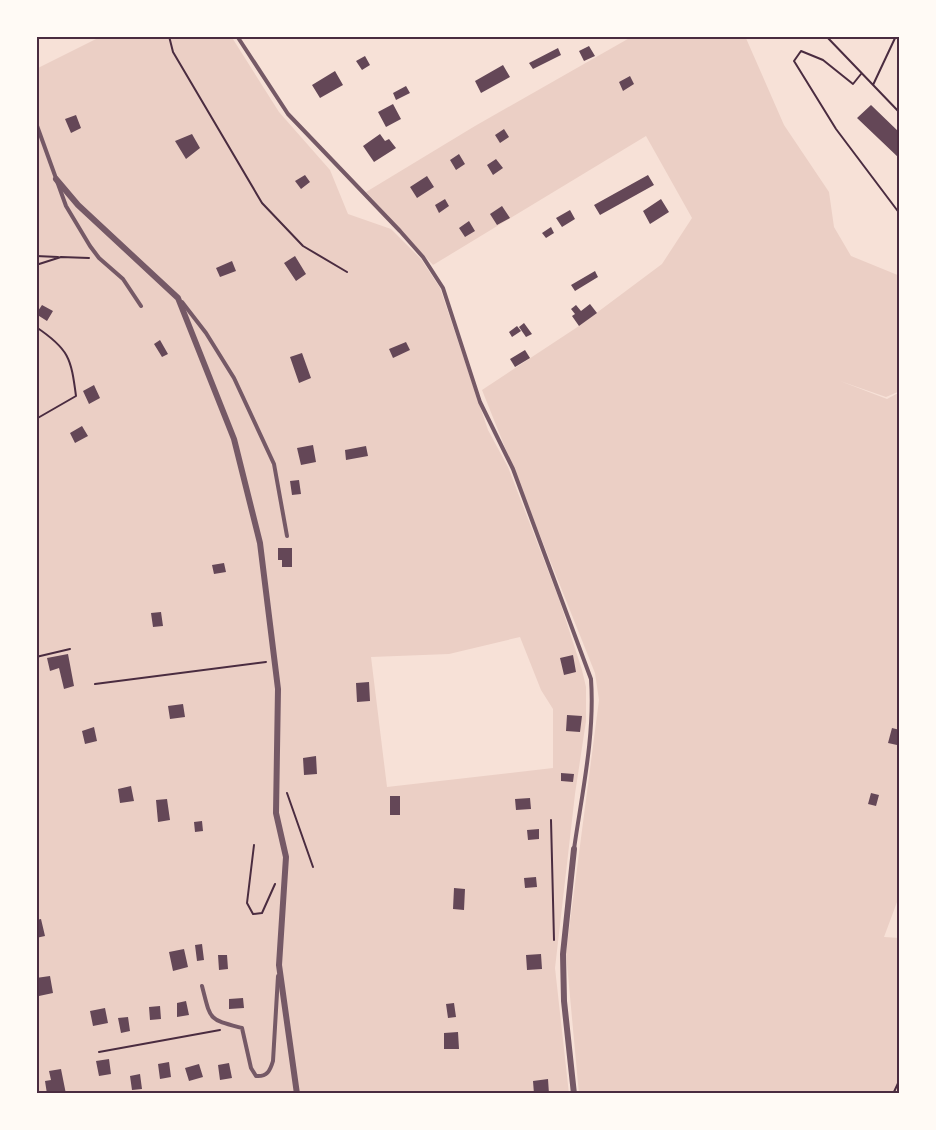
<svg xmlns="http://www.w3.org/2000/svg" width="936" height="1130" font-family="'PT Sans',sans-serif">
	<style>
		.green { fill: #ebcfc5; fill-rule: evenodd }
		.building { fill: #644757 }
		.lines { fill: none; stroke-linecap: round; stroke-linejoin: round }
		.path { stroke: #4a2c40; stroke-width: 2 }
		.service { stroke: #755966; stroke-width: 4 }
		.minor { stroke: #755966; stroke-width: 6 }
		.neatline { fill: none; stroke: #4a2c40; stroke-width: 2 }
	</style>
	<rect width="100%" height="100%" fill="#f7e1d7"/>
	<!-- green -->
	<path class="green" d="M102 36H231L279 112 330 170 348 214 391 229 421 259 440 288 488 430 508 467 559 599 582 670 586 687V721L575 794 555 968 569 1094H36V69ZM520 637 541 690 553 709V768L387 787 371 657 449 654Z
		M633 36H745L784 125 829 192 834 227 851 256 900 276V391L886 397 840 381 887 399 900 392V894L884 937 900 938V1094H579L566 953 599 700 595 673 482 390 579 326 662 264 692 218 646 136 433 265 366 192 475 126Z"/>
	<!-- building -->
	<path class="building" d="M589 46 595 56 584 61 579 51Z
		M558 48 561 55 533 69 529 63Z
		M365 56 370 65 362 70 356 61Z
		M503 65 510 77 481 93 475 81Z
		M335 71 343 85 320 98 312 85Z
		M630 76 634 84 623 91 619 82Z
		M406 86 410 93 396 100 393 93Z
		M393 104 401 119 386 127 378 112Z
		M871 105 900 133V159L857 118Z
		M76 115 81 128 71 133 65 119Z
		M504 129 509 137 500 143 495 135Z
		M192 134 200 148 186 159 175 141Z
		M380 134 385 141 389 139 396 148 374 162 363 146Z
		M459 154 465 164 456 170 450 160Z
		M496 159 503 168 493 175 487 165Z
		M305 175 310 182 301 189 295 181Z
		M648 175 654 185 600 215 594 205Z
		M427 176 434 187 417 198 410 187Z
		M445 199 449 206 439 213 435 205Z
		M661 199 669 212 650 224 643 211Z
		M502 206 510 218 497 225 490 214Z
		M570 210 575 219 562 227 556 218Z
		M469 221 475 231 465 237 459 228Z
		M551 227 554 233 546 238 542 233Z
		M295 256 306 274 296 281 284 263Z
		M232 261 236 271 220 277 216 268Z
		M595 271 598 277 575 291 571 285Z
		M590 304 597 313 579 326 572 316 575 314 571 309 576 305 581 311Z
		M42 305 53 311 47 321 36 314Z
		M524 323 532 334 526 337 519 327Z
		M517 326 521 331 512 337 509 332Z
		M160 340 168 354 162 357 154 344Z
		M406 342 410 350 393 358 389 349Z
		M525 350 530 358 515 367 510 359Z
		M302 353 311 378 299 383 290 357Z
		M94 385 100 398 89 404 83 391Z
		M82 426 88 436 75 443 70 433Z
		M313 445 316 462 301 465 297 448Z
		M366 446 368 456 346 460 345 450Z
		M299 480 301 494 292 495 290 481Z
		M278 548H292V567H282V560H278Z
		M224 563 226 572 214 574 212 565Z
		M161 612 163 626 153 627 151 613Z
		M68 654 74 686 64 689 59 668 50 671 47 658Z
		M573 655 576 672 564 675 560 658Z
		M369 682 370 701 357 702 356 683Z
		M183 704 185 717 170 719 168 706Z
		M567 715 582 716 580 732 566 731Z
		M94 727 97 741 85 744 82 731Z
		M892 728 900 730 897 745 888 743Z
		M316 756 317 774 304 775 303 758Z
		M561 773 574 774 573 782 561 781Z
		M131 786 134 801 120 803 118 789Z
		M871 793 879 795 876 806 868 804Z
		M390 796H400V815H390Z
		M530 798 531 809 516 810 515 799Z
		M167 799 170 820 158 822 156 800Z
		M202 821 203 831 195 832 194 822Z
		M539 829V839L528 840 527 830Z
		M536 877 537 887 525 888 524 878Z
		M454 888 465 889 464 910 453 909Z
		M41 919 45 936 36 938V920Z
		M202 944 204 960 197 961 195 945Z
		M184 949 188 967 173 971 169 952Z
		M541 954 542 969 527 970 526 955Z
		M218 955H227L228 969 219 970Z
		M50 976 53 993 39 996 36 978Z
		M243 998 244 1008 229 1009V999Z
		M186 1001 189 1015 177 1017V1003Z
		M454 1003 456 1017 448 1018 446 1004Z
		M160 1006 161 1019 150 1020 149 1007Z
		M105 1008 108 1023 93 1026 90 1011Z
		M128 1017 130 1031 121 1033 118 1018Z
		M458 1032 459 1049H444V1033Z
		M109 1059 111 1074 99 1076 96 1061Z
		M169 1062 171 1077 160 1079 158 1064Z
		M229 1063 232 1078 220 1080 218 1065Z
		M199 1064 203 1077 189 1081 185 1068Z
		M61 1069 66 1094H47L45 1081 51 1080 49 1071Z
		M140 1074 142 1089 132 1090 130 1076Z
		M548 1079 549 1094H534L533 1081Z"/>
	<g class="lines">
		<!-- path -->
		<path class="path" d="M169 36 173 52 262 203 303 246 347 272
			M826 36 900 113
			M861 74 853 84 823 60 801 51 794 61 836 129 900 214
			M873 85 896 36
			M36 256 58 257
			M36 265 61 257 89 258
			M36 327C69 349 71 358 76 396L36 419
			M36 657 70 649
			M95 684 266 662
			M287 793 313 867
			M551 820 554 940
			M254 845 247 903 253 914 262 913 275 884
			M99 1052 220 1030
			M893 1094 900 1079"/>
		<!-- service -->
		<path class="service" d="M237 36 288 114 400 231 423 257 443 288 480 402 513 469 591 679C595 735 582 793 574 849
			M36 123 66 206 90 246 99 258 123 279 141 306
			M182 302 206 333 234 378 274 464 287 536
			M202 986C211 1021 208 1019 242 1028L251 1068 256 1076C267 1077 270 1071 273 1061L278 976"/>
		<!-- minor -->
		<path class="minor" d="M56 179 78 205 178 298 234 439 260 543 278 689 276 813 286 857 279 965 297 1094
			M574 849 563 954 564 1001 574 1094"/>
	</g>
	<!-- border -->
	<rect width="936" height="1130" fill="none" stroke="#fffaf5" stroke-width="75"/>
	<rect x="38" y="38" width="860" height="1054" class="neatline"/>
</svg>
